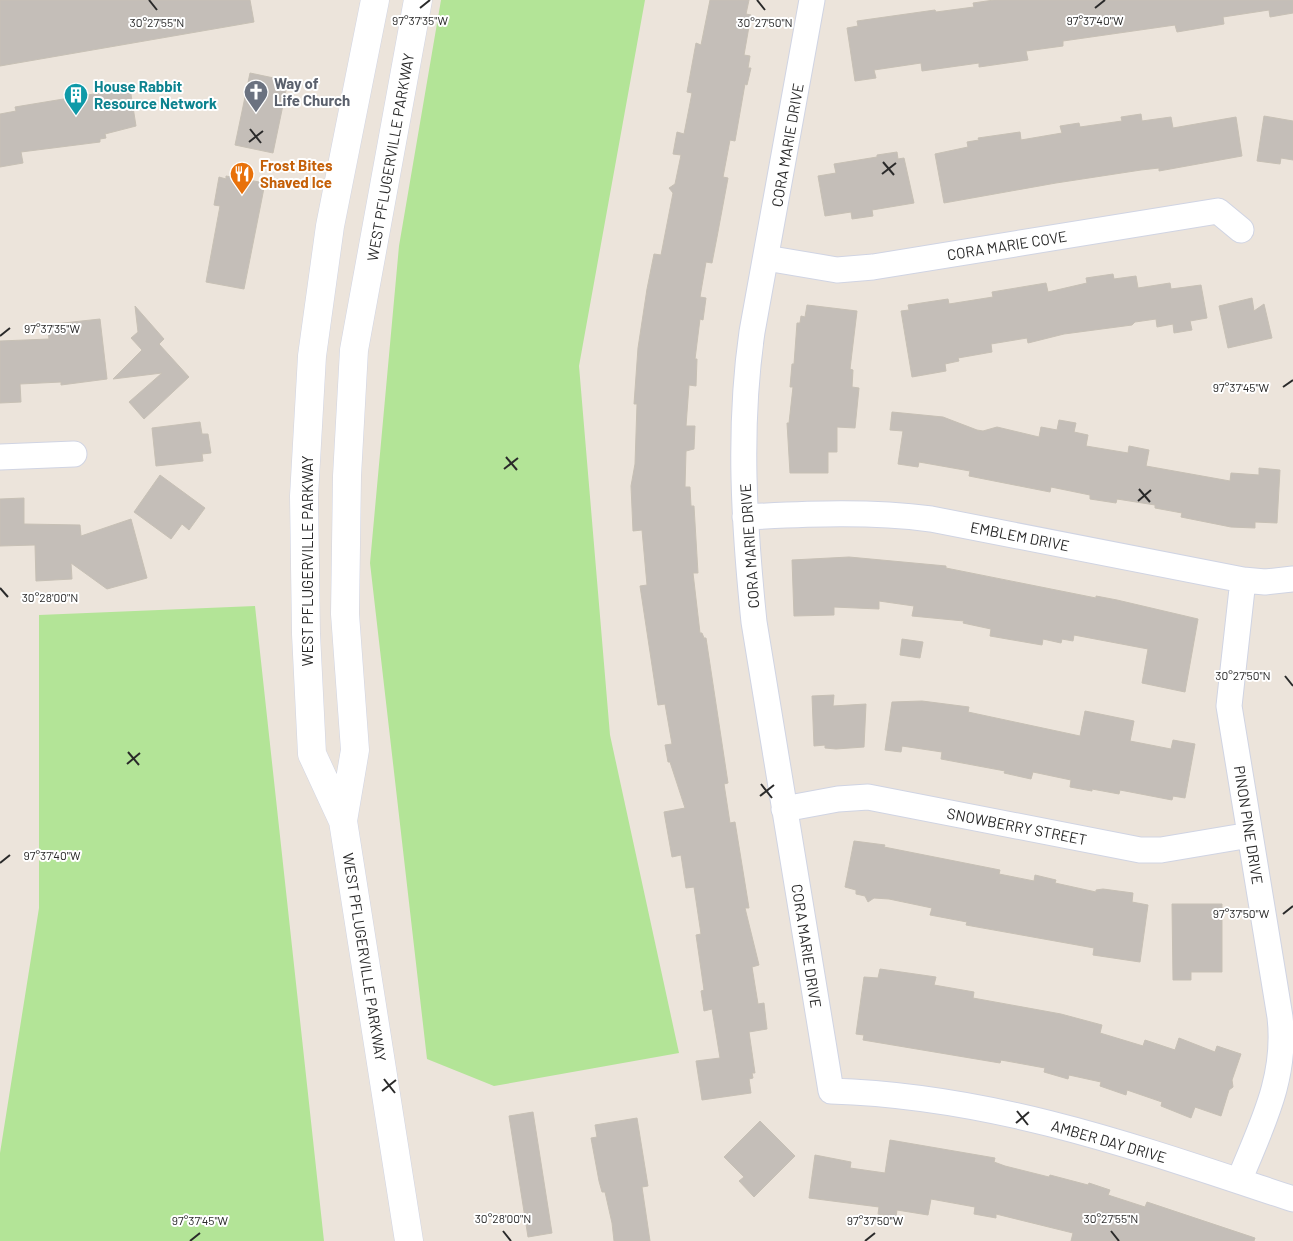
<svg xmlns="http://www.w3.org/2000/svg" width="1293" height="1241" font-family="Barlow,sans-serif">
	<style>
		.green { fill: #b3e497 }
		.building { fill: #c4beb8; stroke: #c7c0b5 }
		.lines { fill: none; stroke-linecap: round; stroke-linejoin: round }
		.minor-casing { stroke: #d0d4e3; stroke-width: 27 }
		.secondary-casing { stroke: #d0d4e3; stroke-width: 29 }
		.minor { stroke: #fff; stroke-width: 25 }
		.secondary { stroke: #fff; stroke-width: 28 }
		.ticks { fill: none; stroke: #2a2a2a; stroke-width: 2 }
		.labels { text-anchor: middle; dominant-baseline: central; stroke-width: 4; stroke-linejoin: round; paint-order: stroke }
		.worship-label { font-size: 15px; font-weight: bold; fill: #5b616d; stroke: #fff; text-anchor: start }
		.culture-label { font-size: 15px; font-weight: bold; fill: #0d838f; stroke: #fff; text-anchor: start }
		.street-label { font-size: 15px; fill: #2a2a2a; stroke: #fff }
		.food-label { font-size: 15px; font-weight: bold; fill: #c56008; stroke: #fff; text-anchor: start }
		.ticks-label { font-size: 12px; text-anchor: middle; fill: #2a2a2a; stroke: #fff; stroke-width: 4; stroke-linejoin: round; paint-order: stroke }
	</style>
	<rect width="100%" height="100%" fill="#ece4db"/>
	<!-- green -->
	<path class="green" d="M441 0H645L579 366 610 735 679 1053 494 1086 427 1059 370 563 399 246Z
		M255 606 324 1241H0V1153L39 908V615Z"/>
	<!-- building -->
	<path class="building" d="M0 0H250L254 22 0 66Z
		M710 0H749L746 14 751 15 744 55 750 56 748 68H751L747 85 745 84 735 141 730 140 723 177 728 178 717 237 712 263 706 262 700 297 706 298 703 320 700 319 695 359H697L696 386 689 385 686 426H695L694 449 686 451 685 487H690L691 506H694L698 573H693L700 633H702L704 638H706L728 783 724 784 730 823 735 822 749 908H745L759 965 752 967 758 1004 764 1003 767 1029 749 1032 755 1073H752L753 1078 749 1079 751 1093 702 1100 696 1061 720 1058 712 1009 704 1011 701 991 704 990 696 935 701 934 694 887 686 888 681 855 672 857 664 812 685 808 670 762H668L665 745 672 744 665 704 658 705 640 586 647 585 642 530 633 531 631 486 635 464 637 404H634L638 348 647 289 654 254 661 255 673 193 669 188 675 184 681 155 673 154 677 132 684 134 692 93 687 92 696 43 701 45Z
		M994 0H1293V13L1270 17 1269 10 1223 17 1224 24 1177 32 1175 25 1063 41V46L1026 51 1028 60 979 67V63L922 71 921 63 874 70 876 78 855 81 847 28 858 26 857 21 935 10 936 12 974 7 973 3Z
		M250 73 288 81 273 153 235 145Z
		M130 88 136 126 105 134 106 138 100 139V142L21 152 23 163 0 167V114L16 111 15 107Z
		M1141 114 1142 121 1171 117 1173 128 1236 117 1242 156 1159 171V168L1141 170 1056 183 944 203 935 154 968 147 967 142 979 140 978 138 1020 132 1021 140 1062 133 1060 126 1079 123 1080 127 1122 121 1121 117Z
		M1264 116 1293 121V160L1281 158 1280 164 1257 161Z
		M897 152 898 159 904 158 914 203 872 210 873 216 852 219 851 212 825 216 818 176 836 173 834 164 877 157V155Z
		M226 176 265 183 244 289 206 282 220 206 214 205 219 177 226 179Z
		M1113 274 1114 279 1136 276 1138 288 1170 283 1171 289 1201 285 1207 318 1190 321 1192 330 1174 333 1173 324 1157 327 1156 319 1135 322 1132 325 1064 334 1028 343 1027 338 991 344 992 352 958 358 959 361 945 364 946 371 912 377 901 311 909 310 908 305 948 299 949 304 993 297 992 292 1046 283 1048 292 1087 283 1086 278Z
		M1252 298 1254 311 1264 304 1272 338 1228 348 1219 306Z
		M807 305 857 311 850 369 853 370 852 387 859 388 855 428 837 427V452H828V473H790L787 423H789L793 387H790L792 364H794L797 323H800L801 316 805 317Z
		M135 306 164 339 159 344 189 377 144 419 129 402 162 373 113 379 142 350 131 338 138 332Z
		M100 319 107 379 61 385V382L20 384 21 402 0 403V341L49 339 48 331 55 330 54 324Z
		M892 412 943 417 977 430 983 431 997 427 1039 437 1041 427 1057 430 1059 420 1076 423 1074 432 1088 435 1086 446 1128 453 1129 446 1149 450 1146 466 1230 481 1231 473 1259 475V468L1280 470 1277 523 1255 522V528L1231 527 1181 517 1182 513 1155 508V505L1117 499 1116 503 1090 499V495L1051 487 1050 492 969 476 970 471 919 462 918 467 898 464 903 431 890 430Z
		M200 422 202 434H208L211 453 202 454 203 461 156 466 152 428Z
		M160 475 205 508 189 530 182 524 171 539 134 512Z
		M24 498V524L80 525 81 536 131 519 147 578 107 589 71 563 72 579 36 581 35 545 0 546V499Z
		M849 557 946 566V568L1096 598V596L1117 600 1198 619 1185 692 1142 683 1148 649 1074 635 1073 641 1062 639 1061 643 1043 639 1042 645 1013 640 990 636 991 629 963 623 964 621 912 616 914 606 879 601V609L834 607V615L794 616 792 560Z
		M902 639 923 642 920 658 900 655Z
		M834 695 833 706 866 704 864 747 836 749 825 748V745L814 746 812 696Z
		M922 701 969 707 968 712 1080 736 1085 711 1134 721 1130 741 1171 749 1173 740 1195 744 1185 798 1173 796 1172 800 1120 790 1119 794 1092 789V791L1070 787 1071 780 1033 772 1031 779 1004 773 1005 771 941 759 942 752 902 746 901 752 885 750 892 702Z
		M854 841 885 845 884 847 1000 870 999 874 1034 881 1035 875 1056 880 1055 883 1096 892V890L1103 889 1133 893 1132 902 1148 905 1140 962 1093 955 1094 948 966 925 967 922 930 915 932 908 889 899 874 898 868 902 865 896 856 894V890L845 887Z
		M1172 904H1222V972H1191V980H1173Z
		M880 969 936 977 934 985 974 992 973 998 1061 1014 1102 1025 1100 1033 1143 1046 1145 1040 1175 1050 1179 1038 1215 1052 1217 1046 1241 1054 1232 1080 1233 1087 1229 1090 1221 1116 1195 1107 1191 1118 1161 1106 1162 1102 1127 1090 1126 1095 1100 1086 1101 1082 1069 1075 1068 1079 1044 1072 1045 1068 1001 1060 1000 1063 863 1040 864 1035 856 1034 864 977 878 978Z
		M533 1112 552 1233 528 1237 509 1116Z
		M637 1118 648 1186 642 1187 650 1241H614L612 1223 605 1192H602L599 1181 591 1138 597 1137 595 1125Z
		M760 1121 795 1156 754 1197 739 1181 744 1177 724 1157Z
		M890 1140 995 1158 994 1162 1005 1166 1049 1177 1050 1175 1088 1185 1089 1183 1110 1190 1108 1195 1145 1207 1147 1202 1255 1238 1254 1241H1071L1073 1233 996 1214V1218L974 1214 975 1207 931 1199 928 1215 897 1210 896 1217 878 1214 879 1207 809 1198 815 1155 851 1162 850 1168 885 1173Z"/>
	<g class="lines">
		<defs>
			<path id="minor" d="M812 0 752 332C738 429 744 525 754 622L831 1091C995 1096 1139 1148 1293 1199
				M766 258 837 270 873 267 1218 211 1241 230
				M0 457 74 454
				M745 517C809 514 868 511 931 519L1243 580 1265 582 1293 579
				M784 809 838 799 868 797 1140 850H1161L1250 835
				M1239 1181C1261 1126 1287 1079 1280 1017L1229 706 1243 580"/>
			<path id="secondary" d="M375 0 330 226 312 356 304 496 306 634 312 754 343 821 409 1241
				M343 821 355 750 345 614 347 476 354 350 418 0"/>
		</defs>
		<!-- minor casing -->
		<use href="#minor" class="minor-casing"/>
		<!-- secondary casing -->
		<use href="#secondary" class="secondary-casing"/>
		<!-- minor -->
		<use href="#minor" class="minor"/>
		<!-- secondary -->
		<use href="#secondary" class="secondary"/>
	</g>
	<!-- ticks -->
	<path class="ticks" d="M149 0 157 10M757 0 765 10M420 8 430 0M1095 8 1105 0M250 129 261 143M249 142 263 131M883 162 894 175M882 174 896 163M0 336 10 328M1283 387 1293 380M506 457 517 470M504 469 518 458M1139 489 1150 502M1138 501 1151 490M0 588 8 597M1285 676 1293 686M128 752 139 765M127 764 140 753M761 784 772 798M760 796 774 785M0 863 10 855M1283 914 1293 906M384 1079 395 1093M382 1091 396 1080M1017 1111 1028 1125M1016 1123 1029 1112M503 1231 511 1241M1111 1231 1119 1241M190 1241 200 1233M865 1241 875 1233"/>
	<!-- icons -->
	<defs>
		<symbol id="church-pin" viewBox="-11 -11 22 30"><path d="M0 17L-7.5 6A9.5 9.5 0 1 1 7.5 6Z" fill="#6b7280" stroke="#fff"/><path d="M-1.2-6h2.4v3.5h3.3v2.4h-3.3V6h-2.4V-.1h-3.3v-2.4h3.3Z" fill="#fff"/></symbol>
		<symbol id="building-pin" viewBox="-11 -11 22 30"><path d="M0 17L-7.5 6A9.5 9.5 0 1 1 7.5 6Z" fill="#0f9aa8" stroke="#fff"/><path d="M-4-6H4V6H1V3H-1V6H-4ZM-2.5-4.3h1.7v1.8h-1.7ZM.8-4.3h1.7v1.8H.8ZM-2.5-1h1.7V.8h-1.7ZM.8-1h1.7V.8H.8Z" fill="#fff"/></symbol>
		<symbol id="restaurant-pin" viewBox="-11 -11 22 30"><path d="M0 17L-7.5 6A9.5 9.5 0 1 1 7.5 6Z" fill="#e8710a" stroke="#fff"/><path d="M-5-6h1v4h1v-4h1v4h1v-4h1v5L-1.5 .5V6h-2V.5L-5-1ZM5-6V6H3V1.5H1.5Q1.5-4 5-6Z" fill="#fff"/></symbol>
	</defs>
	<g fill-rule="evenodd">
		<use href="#church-pin" x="242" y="78" width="28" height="38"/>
		<use href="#building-pin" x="62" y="81" width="28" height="38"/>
		<use href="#restaurant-pin" x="228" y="160" width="28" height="38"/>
	</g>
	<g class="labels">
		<!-- worship labels -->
		<g class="worship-label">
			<text x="274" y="83">Way of<tspan x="274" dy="17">Life Church</tspan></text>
		</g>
		<!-- culture labels -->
		<g class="culture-label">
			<text x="94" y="86">House Rabbit<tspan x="94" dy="17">Resource Network</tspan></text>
		</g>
		<!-- street labels -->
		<g class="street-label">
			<text transform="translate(787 145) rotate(-80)">CORA MARIE DRIVE</text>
			<text transform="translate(390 157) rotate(-80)">WEST PFLUGERVILLE PARKWAY</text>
			<text transform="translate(1007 245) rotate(-9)">CORA MARIE COVE</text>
			<text transform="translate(1020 536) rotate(11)">EMBLEM DRIVE</text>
			<text transform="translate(749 546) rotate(-94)">CORA MARIE DRIVE</text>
			<text transform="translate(307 561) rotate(-90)">WEST PFLUGERVILLE PARKWAY</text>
			<text transform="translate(1249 825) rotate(81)">PINON PINE DRIVE</text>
			<text transform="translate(1017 826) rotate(11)">SNOWBERRY STREET</text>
			<text transform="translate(807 946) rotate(81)">CORA MARIE DRIVE</text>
			<text transform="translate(365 957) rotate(81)">WEST PFLUGERVILLE PARKWAY</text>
			<text transform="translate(1109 1141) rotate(16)">AMBER DAY DRIVE</text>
		</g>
		<!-- food labels -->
		<g class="food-label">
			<text x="260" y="165">Frost Bites<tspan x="260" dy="17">Shaved Ice</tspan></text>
		</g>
	</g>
	<g class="ticks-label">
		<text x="420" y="25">97°37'35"W</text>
		<text x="1095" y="25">97°37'40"W</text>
		<text x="157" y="27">30°27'55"N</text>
		<text x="765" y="27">30°27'50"N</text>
		<text x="52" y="333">97°37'35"W</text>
		<text x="1241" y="392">97°37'45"W</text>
		<text x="50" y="602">30°28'00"N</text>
		<text x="1243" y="680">30°27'50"N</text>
		<text x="52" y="860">97°37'40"W</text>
		<text x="1241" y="918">97°37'50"W</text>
		<text x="503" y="1223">30°28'00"N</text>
		<text x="1111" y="1223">30°27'55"N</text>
		<text x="200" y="1225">97°37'45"W</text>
		<text x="875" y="1225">97°37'50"W</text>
	</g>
</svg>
